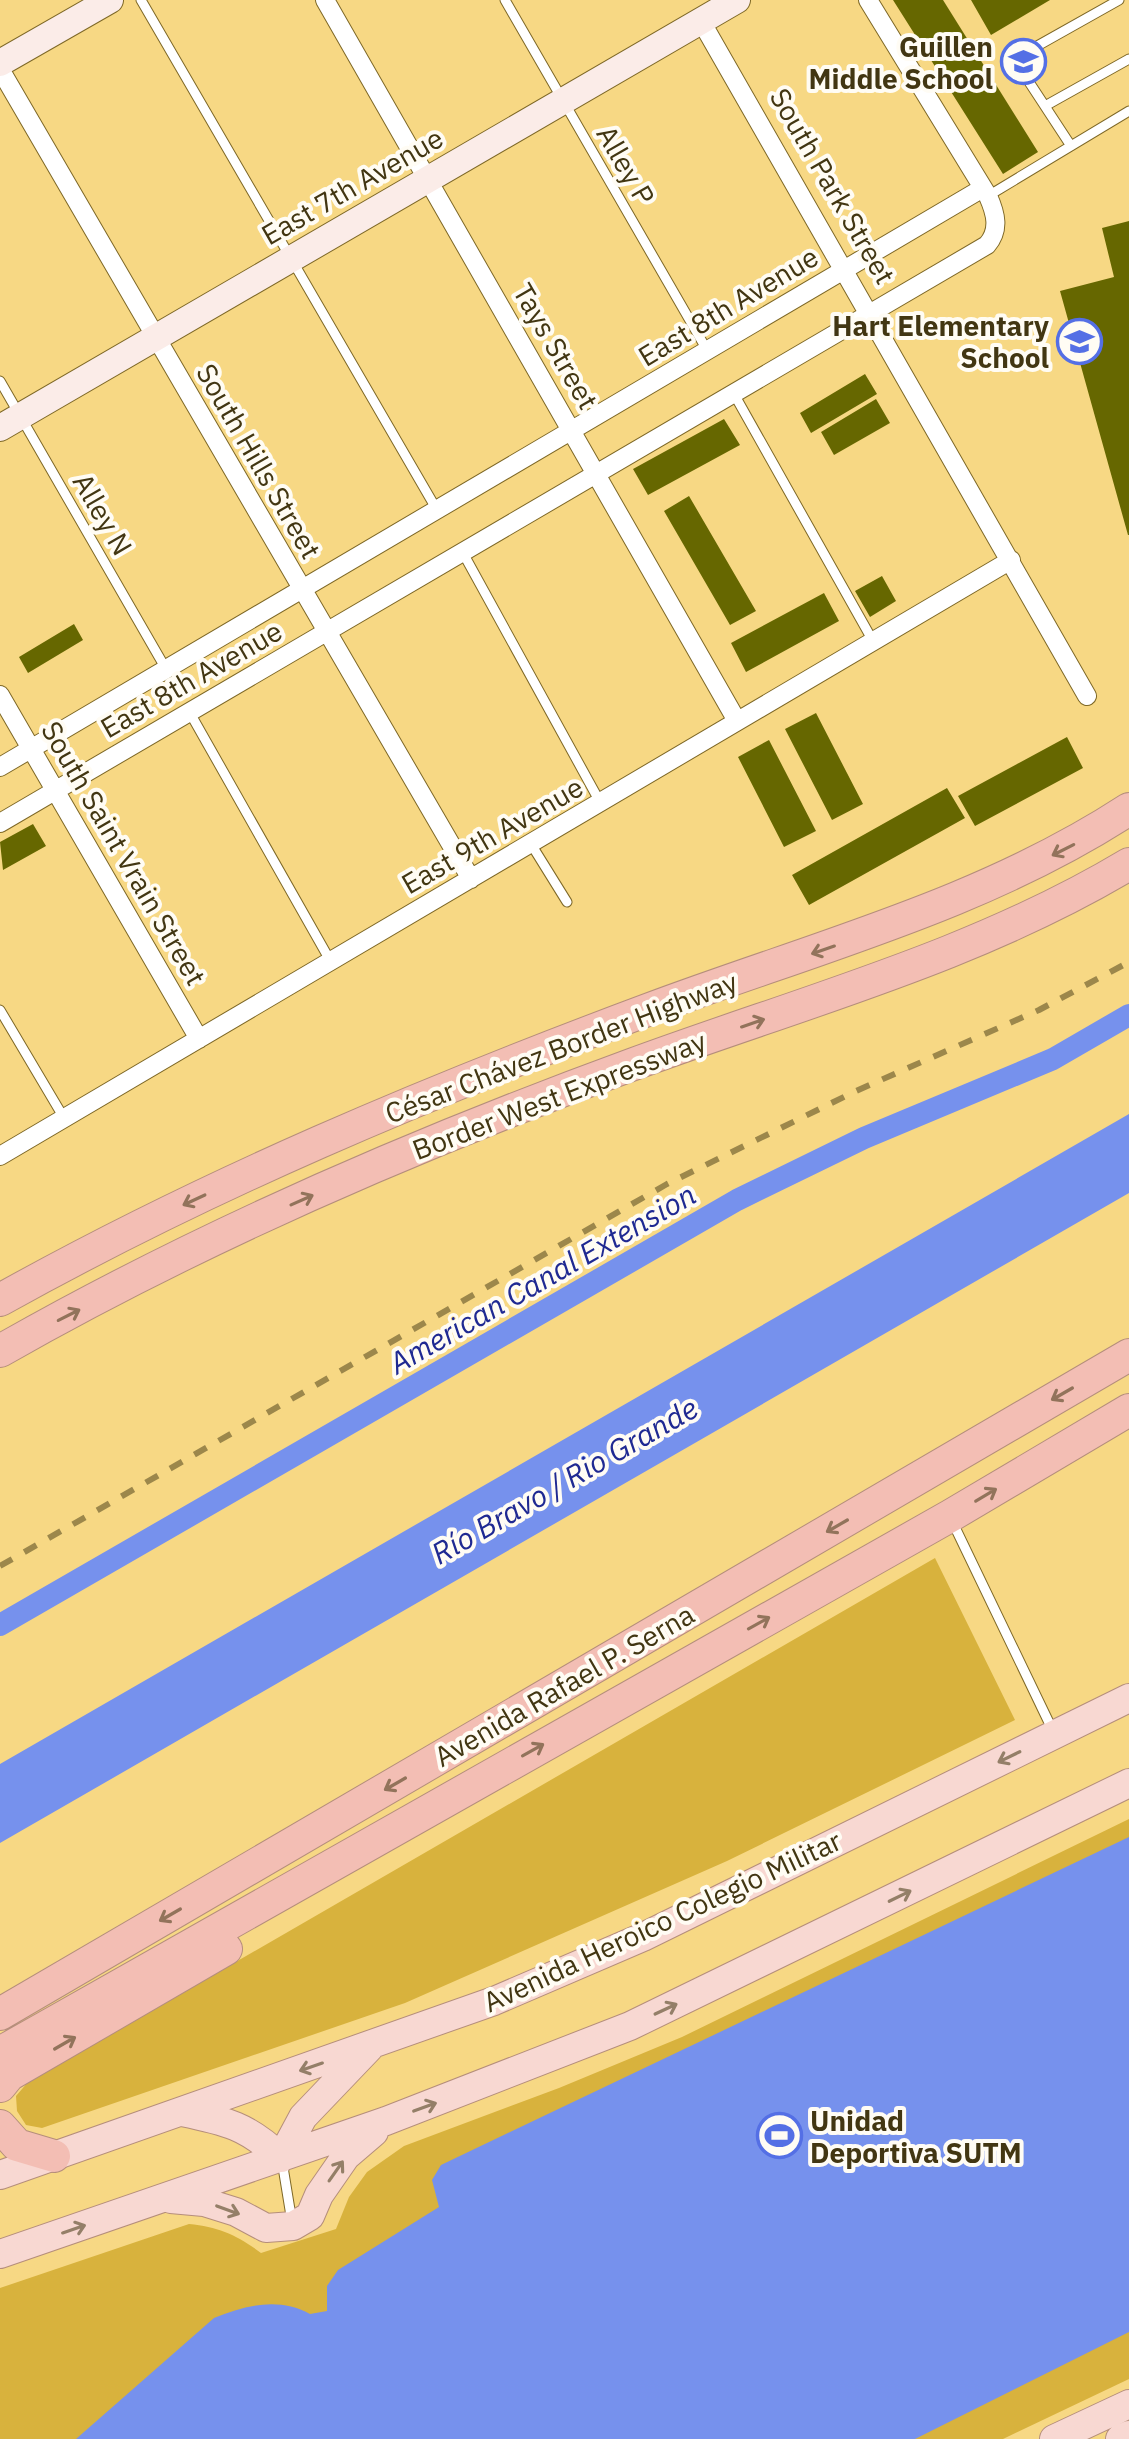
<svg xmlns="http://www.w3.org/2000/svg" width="1129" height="2439" font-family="'IBM Plex Sans',sans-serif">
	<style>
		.green { fill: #d8b23d }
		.water { fill: #7691ed }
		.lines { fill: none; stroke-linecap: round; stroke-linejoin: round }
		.canal { stroke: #7691ed; stroke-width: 22 }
		.building { fill: #666700 }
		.lane-casing { stroke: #7e6827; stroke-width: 11 }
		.street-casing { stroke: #7e6827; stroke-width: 20 }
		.secondary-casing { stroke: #7e6827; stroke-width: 28 }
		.primary-casing { stroke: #b58e7b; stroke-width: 30 }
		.highway-casing { stroke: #b58e7b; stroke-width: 34 }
		.lane { stroke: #fff; stroke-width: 9 }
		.street { stroke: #fff; stroke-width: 18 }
		.secondary { stroke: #fbece8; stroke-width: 26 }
		.primary { stroke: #f8d8d2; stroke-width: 28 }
		.highway { stroke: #f3beb4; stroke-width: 32 }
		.rail { stroke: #9c874b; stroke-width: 6; stroke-dasharray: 14 14; stroke-linecap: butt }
		.oneway { stroke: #92735b }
		.oneway2 { stroke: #947f68 }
		.labels { text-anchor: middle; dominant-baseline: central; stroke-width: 8; stroke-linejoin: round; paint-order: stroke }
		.poi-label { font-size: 28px; font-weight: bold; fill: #423612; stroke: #fffcf4; text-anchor: end }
		.street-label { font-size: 28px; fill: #423612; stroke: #fffcf4 }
		.water-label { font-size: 30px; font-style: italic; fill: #1f2992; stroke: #fffcf4 }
	</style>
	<rect width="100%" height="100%" fill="#f7d884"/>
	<!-- green -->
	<path class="green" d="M935 1558 1015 1720 727 1861 405 2003 42 2128 26 2125 17 2111 16 2096 28 2082Z
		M1129 1819V2379L1003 2439H0V2288L189 2224C219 2227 237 2235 261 2253L336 2229 349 2197 367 2172 404 2146 559 2088 682 2037Z"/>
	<!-- water -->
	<path class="water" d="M1129 1114V1193L0 1843V1764Z
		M1129 1837V2332L915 2439H76L214 2318C246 2305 279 2297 310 2314L327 2311V2286L338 2270 439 2207 432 2180 441 2165Z"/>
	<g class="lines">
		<!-- canal -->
		<path class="canal" d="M0 1625 737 1200 864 1138 1053 1059 1129 1015"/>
	</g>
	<!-- building -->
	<path class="building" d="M893 0H943L1038 152 1003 174Z
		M971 0H1050L991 35Z
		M1129 221V535H1128L1060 291 1114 277 1102 228Z
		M865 374 877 394 811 433 800 413Z
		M876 399 890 423 834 455 821 432Z
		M724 419 740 445 648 495 633 469Z
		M689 496 756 611 730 625 664 511Z
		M882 576 896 601 870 617 855 591Z
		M824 593 839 621 746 672 731 643Z
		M74 624 83 640 28 673 19 657Z
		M816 713 863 804 832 820 785 729Z
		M1067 737 1083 768 975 826 958 796Z
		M769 740 816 831 784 847 738 757Z
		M947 788 965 818 809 905 792 875Z
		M33 824 46 846 3 870 0 842Z"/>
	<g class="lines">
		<defs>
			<path id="lane" d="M141 0 437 510
				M505 0 707 350
				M1045 106 1129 59
				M1071 146 1014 59 1119 0
				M988 196 1129 111
				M0 381 166 669
				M734 394 873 641
				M463 553 600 802
				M190 713 331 962
				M531 844 567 902
				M0 1010 64 1118
				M953 1523 1054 1733
				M282 2161 292 2222"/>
			<path id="street" d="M325 0 737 721
				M701 21 1087 696
				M0 69 471 879
				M0 695 199 1039
				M0 767 983 188
				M0 823 987 245C1000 230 996 214 988 196L868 0
				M0 1156 1011 560"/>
			<path id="secondary" d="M0 63 110 0
				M0 428 737 0"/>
			<path id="primary" d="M182 2112C226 2121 248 2126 281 2158L303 2117 369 2048
				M0 2175 494 2001 643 1937 1129 1698
				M171 2199 204 2202 236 2212 266 2228 293 2226 310 2216 319 2195 346 2156 374 2132
				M0 2254 386 2121 630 2026 1129 1783
				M1054 2439 1129 2404
				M1120 2439 1129 2435"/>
			<path id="highway" d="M0 1300C208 1184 427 1092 650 1009 813 948 982 905 1129 809
				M0 1351C200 1237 415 1144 631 1065 799 1003 974 957 1129 864
				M0 2014 1129 1355
				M0 2053 950 1516 1129 1410
				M0 2086 9 2075 226 1949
				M0 2126 17 2145 54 2156"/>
		</defs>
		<!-- lane casing -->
		<use href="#lane" class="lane-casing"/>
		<!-- street casing -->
		<use href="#street" class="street-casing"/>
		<!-- secondary casing -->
		<use href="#secondary" class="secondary-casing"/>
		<!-- primary casing -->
		<use href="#primary" class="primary-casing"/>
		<!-- highway casing -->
		<use href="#highway" class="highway-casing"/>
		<!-- lane -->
		<use href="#lane" class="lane"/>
		<!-- street -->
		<use href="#street" class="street"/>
		<!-- secondary -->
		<use href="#secondary" class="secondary"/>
		<!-- primary -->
		<use href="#primary" class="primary"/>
		<!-- highway -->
		<use href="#highway" class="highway"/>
		<!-- rail -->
		<path class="rail" d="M0 1566 667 1184 856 1091 1039 1010 1129 962"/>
	</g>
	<!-- one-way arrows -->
	<defs><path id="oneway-shaft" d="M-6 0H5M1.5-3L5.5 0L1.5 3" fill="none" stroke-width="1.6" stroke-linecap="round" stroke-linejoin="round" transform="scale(2)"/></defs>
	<g class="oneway">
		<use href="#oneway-shaft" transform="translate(1063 850) rotate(153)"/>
		<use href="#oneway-shaft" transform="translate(823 950) rotate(161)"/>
		<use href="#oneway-shaft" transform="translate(753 1023) rotate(-19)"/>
		<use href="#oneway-shaft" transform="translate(194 1200) rotate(155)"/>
		<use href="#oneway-shaft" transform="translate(302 1200) rotate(-24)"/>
		<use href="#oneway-shaft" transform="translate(69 1315) rotate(-27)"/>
		<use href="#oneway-shaft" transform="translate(1062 1394) rotate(150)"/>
		<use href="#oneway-shaft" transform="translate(986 1495) rotate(-31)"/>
		<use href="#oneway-shaft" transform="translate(837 1526) rotate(150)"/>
		<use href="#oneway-shaft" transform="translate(759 1623) rotate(-29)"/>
		<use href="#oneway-shaft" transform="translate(533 1750) rotate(-29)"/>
		<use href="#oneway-shaft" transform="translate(395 1784) rotate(150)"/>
		<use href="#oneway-shaft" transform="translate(170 1915) rotate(150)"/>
		<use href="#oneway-shaft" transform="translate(65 2043) rotate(-30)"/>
	</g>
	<g class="oneway2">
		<use href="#oneway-shaft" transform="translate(1009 1757) rotate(154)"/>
		<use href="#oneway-shaft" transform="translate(900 1896) rotate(-26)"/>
		<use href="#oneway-shaft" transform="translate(666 2009) rotate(-25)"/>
		<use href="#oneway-shaft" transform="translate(311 2067) rotate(161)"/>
		<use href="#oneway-shaft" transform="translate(425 2107) rotate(-20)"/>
		<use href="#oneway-shaft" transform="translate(336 2171) rotate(-55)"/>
		<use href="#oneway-shaft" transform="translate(228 2210) rotate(20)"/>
		<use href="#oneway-shaft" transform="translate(74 2229) rotate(-19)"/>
	</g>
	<!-- icons -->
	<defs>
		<symbol id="school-ring" viewBox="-11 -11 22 22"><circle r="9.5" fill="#fffcf4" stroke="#546fe5" stroke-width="1.5"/><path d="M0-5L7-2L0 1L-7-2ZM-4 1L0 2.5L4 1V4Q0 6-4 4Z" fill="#546fe5"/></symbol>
		<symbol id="stadium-ring" viewBox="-11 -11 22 22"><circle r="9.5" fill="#fffcf4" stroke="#546fe5" stroke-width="1.5"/><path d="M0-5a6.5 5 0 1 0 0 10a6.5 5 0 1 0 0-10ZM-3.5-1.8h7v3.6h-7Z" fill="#546fe5"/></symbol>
	</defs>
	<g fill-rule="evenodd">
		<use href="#school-ring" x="998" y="36" width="51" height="51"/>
		<use href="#school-ring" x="1054" y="316" width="51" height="51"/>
		<use href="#stadium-ring" x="754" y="2110" width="51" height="51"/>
	</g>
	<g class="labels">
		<!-- poi labels -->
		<g class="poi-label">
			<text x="993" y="46">Guillen<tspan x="993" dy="32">Middle School</tspan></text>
			<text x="1049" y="325">Hart Elementary<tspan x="1049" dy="32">School</tspan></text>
			<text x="810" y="2120" text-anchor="start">Unidad<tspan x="810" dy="32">Deportiva SUTM</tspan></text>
		</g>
		<!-- street labels -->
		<g class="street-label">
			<text transform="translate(626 165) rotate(60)">Alley P</text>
			<text transform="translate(352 186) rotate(-30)">East 7th Avenue</text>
			<text transform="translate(833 186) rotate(60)">South Park Street</text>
			<text transform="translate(728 306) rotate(-31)">East 8th Avenue</text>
			<text transform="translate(556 346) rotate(60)">Tays Street</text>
			<text transform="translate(259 461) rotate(60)">South Hills Street</text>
			<text transform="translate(103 514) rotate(60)">Alley N</text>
			<text transform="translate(191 679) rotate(-30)">East 8th Avenue</text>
			<text transform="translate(492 835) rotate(-30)">East 9th Avenue</text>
			<text transform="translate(124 853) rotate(60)">South Saint Vrain Street</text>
			<text transform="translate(561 1047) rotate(-21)">César Chávez Border Highway</text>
			<text transform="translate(559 1095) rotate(-21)">Border West Expressway</text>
			<text transform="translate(564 1685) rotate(-30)">Avenida Rafael P. Serna</text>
			<text transform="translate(662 1921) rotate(-25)">Avenida Heroico Colegio Militar</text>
		</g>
		<!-- water labels -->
		<g class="water-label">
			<text transform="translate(542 1278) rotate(-30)">American Canal Extension</text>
			<text transform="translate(564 1480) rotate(-30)">Río Bravo / Rio Grande</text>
		</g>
	</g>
</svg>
